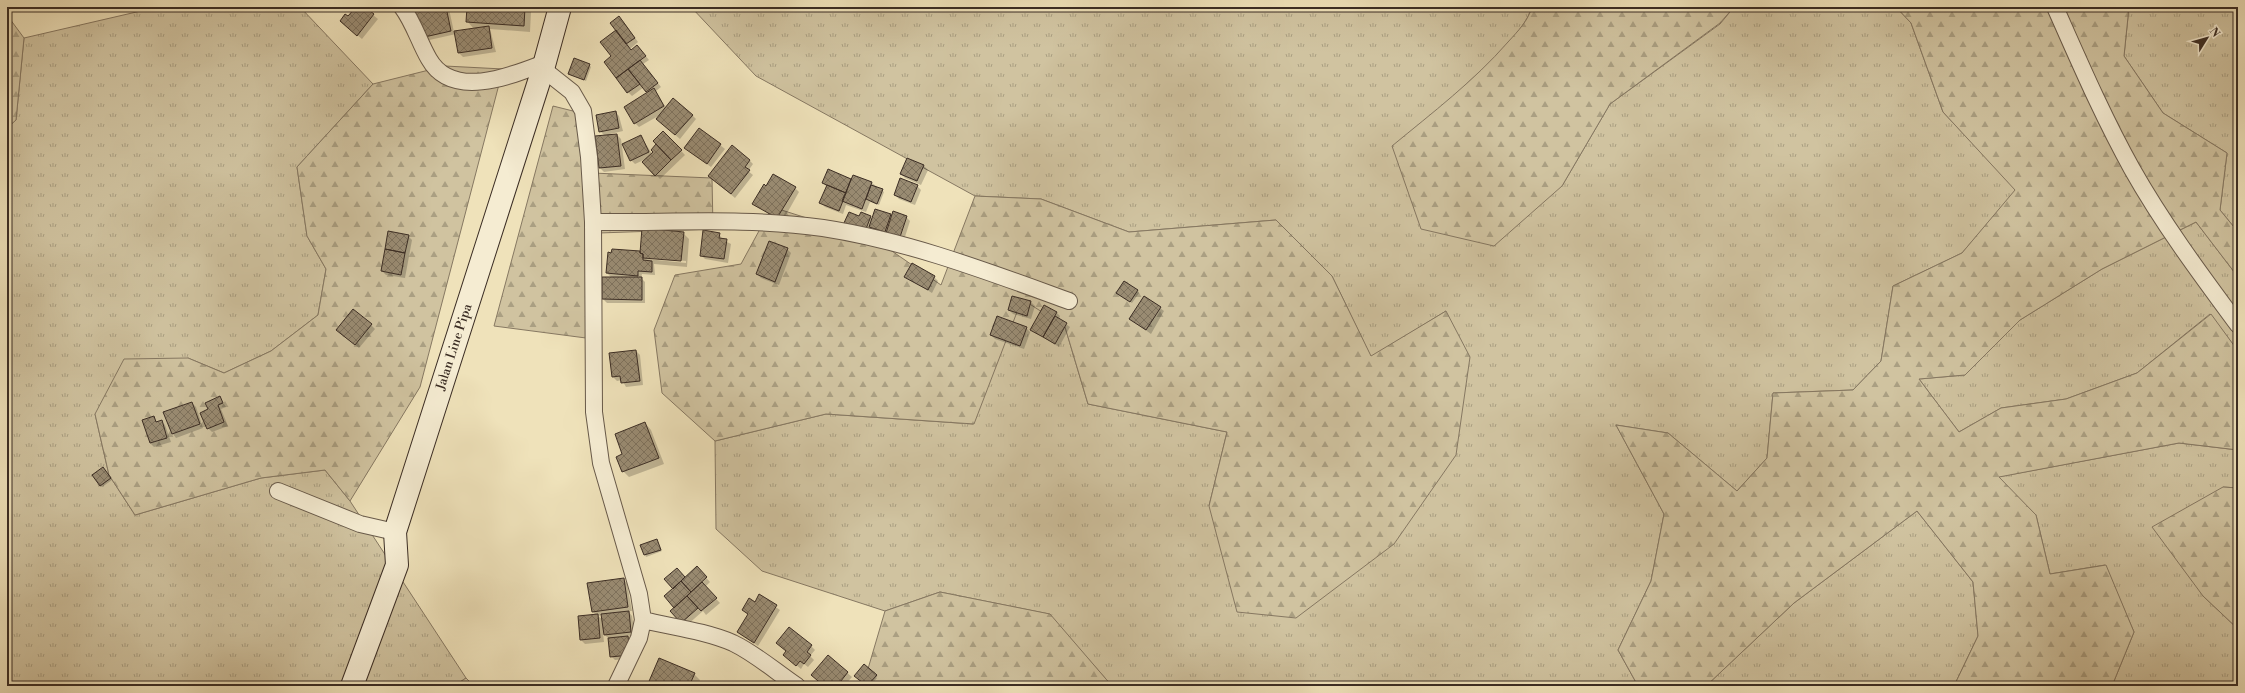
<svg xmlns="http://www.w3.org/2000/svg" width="2245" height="693" font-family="'Libre Bodoni',serif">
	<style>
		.grass { fill: url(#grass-tufts); stroke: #867862 }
		.forest { fill: url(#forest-firs); stroke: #867862 }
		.shadow { fill: #0003; fill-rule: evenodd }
		.building { fill: url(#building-cross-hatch); stroke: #3b2d24 }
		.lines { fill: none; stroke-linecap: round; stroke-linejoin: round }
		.minor-casing { stroke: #685a4a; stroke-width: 18 }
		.secondary-casing { stroke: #3b2d24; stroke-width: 24 }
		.minor { stroke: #f5ecd2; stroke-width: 16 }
		.secondary { stroke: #f5ecd2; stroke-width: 22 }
		.labels { text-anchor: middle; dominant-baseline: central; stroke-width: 4; stroke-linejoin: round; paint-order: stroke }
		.street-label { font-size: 13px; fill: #3b2d24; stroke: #f5ecd2 }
	</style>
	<defs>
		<pattern id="grass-tufts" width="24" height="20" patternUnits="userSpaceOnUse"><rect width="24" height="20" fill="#d0c3a0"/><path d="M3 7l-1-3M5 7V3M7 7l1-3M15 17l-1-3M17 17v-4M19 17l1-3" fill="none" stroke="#aa9f82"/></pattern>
		<pattern id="forest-firs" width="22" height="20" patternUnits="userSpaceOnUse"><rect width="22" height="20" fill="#d0c3a0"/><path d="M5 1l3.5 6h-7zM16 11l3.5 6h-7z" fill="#aa9f82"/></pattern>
		<pattern id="building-cross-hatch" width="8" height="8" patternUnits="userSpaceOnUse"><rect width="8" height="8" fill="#998b72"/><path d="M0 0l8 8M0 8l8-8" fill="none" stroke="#7e725d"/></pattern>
	</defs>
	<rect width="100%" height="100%" fill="#efe2ba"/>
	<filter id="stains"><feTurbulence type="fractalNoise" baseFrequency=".005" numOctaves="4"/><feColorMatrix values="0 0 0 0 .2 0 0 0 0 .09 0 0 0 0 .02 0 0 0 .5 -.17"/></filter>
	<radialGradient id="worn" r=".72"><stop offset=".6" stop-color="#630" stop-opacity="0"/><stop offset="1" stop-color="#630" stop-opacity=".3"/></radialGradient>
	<!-- grass -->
	<path class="grass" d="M158 7H300L373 84 297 167 307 236 326 269 318 315 271 351 224 373 188 358 95 414 109 475 135 515 261 478 325 470 350 501 466 678 454 686H7V128L16 120 24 38Z
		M691 7H1532C1524 33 1485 67 1464 86L1562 186 1610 104 1720 24 1734 7H1896L1911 23 1943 112 2016 190 1962 253 1893 286 1881 361 1853 390 1773 393 1767 458 1737 491 1668 433 1616 425 1664 514 1651 581 1618 650 1638 686H1112L1049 614 940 592 885 611 762 571 716 529 715 441 826 414 973 424 1022 298 1065 327 1088 404 1227 432 1209 506 1446 311 1371 357 1332 276 1276 220 1129 232 1041 199 975 196 756 76Z
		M2129 7H2238V232L2220 210 2227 153 2163 113 2124 56Z
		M2196 222 2238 277V351L2210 314 2137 373 2066 399 2001 408 1959 432 1919 379 1965 375 2020 320 2102 269Z
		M2179 443 2238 450V488L2223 487 2203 596 2238 629V686H2112L2134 632 2105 565 2050 574 2036 515 1998 477Z
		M1917 511 1973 582 1978 636 1954 686H1706L1794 603Z"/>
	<!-- forest -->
	<path class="forest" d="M1532 7H1734L1720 23 1610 104 1562 186 1494 246 1421 229 1392 146C1432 113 1474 81 1508 42 1518 31 1528 21 1532 7Z
		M1896 7H2129L2124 56 2163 113 2227 153 2220 210 2238 232V277L2196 222 2102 269 2020 320 1965 375 1919 379 1959 432 2001 408 2066 399 2137 373 2211 314 2238 351V450L2179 443 1999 477 2036 515 2050 574 2106 565 2134 632 2112 686H1954L1978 636 1973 582 1917 511 1794 603 1706 686H1638L1618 650 1651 581 1664 514 1616 425 1668 433 1737 491 1767 458 1773 393 1853 390 1881 361 1893 286 1962 253 2015 190 1943 112 1911 23Z
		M7 15 24 38 16 120 7 128Z
		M445 66 503 69 420 387 350 501 325 470 261 478 135 515 109 475 95 414 124 359 188 358 224 373 271 351 318 315 326 269 307 236 297 167 373 84Z
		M553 106 585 114 592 173 712 178 713 229 599 233 586 338 494 326Z
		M975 196 1041 199 1129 232 1276 220 1332 276 1371 356 1446 311 1470 357 1456 455 1394 544 1296 618 1237 612 1209 506 1227 432 1088 404 1065 327 1022 299 974 424 826 414 715 441 662 393 654 330 675 275 741 264 772 207 876 240 941 285Z
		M2223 487 2238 488V629L2203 596 2152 527Z
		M940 592 1050 614 1112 686H867L865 679 885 611Z
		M466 678 474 686H454Z"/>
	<!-- shadow -->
	<path class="shadow" d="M357 7H363L378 19 362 39 345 25Z
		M412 7H426L415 10Z
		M437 7H447L449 9 454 32 474 29 467 21 468 7H526L531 12 530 32 490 29 496 52 463 57 459 53 456 34 425 41Z
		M623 21 638 42 630 49 631 51 641 50 649 60 643 64 661 87 656 91 666 108 692 115 696 119 680 139 661 123 660 115 639 127 635 123 647 92 644 87 632 96 628 92 613 57 617 30Z
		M589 65 591 67 586 81 571 75Z
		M615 112 619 116 623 131 610 134 617 135 621 139 625 169 604 172 600 168 605 136 600 131Z
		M700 129 725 149 711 167 690 152Z
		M663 132 685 155 660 179 644 162 648 158 635 164 631 160 641 136 652 154Z
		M908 159 924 166 928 170 921 185 905 178 901 174Z
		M749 160 753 164 748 171 753 175 735 198 709 176Z
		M828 171 852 180 854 176 872 183 884 192 879 205 870 202 866 212 846 205 843 214 825 207 821 203 827 187 823 183Z
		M917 186 921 190 915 205 899 199 895 195Z
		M767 187 795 188 799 192 782 222 753 204Z
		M890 215 906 217 910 221 904 240 874 231 871 228 868 237 859 217H870L873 219Z
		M683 233 689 239 687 267 654 264 655 275 642 274 641 278 645 282V303H607L603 299 612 278 607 273 640 252 641 254ZM645 257 686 261V263L647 259Z
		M719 234 723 240 731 244 728 263 705 259 701 255Z
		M408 236 412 240 405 278 386 275 382 271Z
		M787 249 791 253 779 285 761 278 757 274Z
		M905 276 934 277 938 281 932 293Z
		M1137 291 1139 293 1132 303 1118 294Z
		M1031 302 1035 306 1031 319 1013 314 1009 310Z
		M1044 306 1057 313 1060 316 1059 319 1070 327 1059 347 1031 330 1024 349 995 339 991 335 1026 328 1030 332Z
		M1160 308 1164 311 1151 334 1130 319Z
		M371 325 375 329 359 348 341 333Z
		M636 351 640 355 643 385 626 387 622 380 617 381 613 377Z
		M220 398 226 407 221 409 228 426 212 432 208 428 209 410Z
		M192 403 196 407 203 428 176 438 173 434 165 413Z
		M153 417 158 423 161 421 165 425 171 442 154 447 150 443 143 420Z
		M645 423 651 430 664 464 629 477 623 471 624 455Z
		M104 470 112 480 102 487 101 485Z
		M656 540 662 551 646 557 641 545Z
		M677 570 685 579 701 572 710 582 705 587 720 603 706 615 703 611 686 626 675 608 674 589Z
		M623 579 627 583 632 611H628L632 616 635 635 628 636 632 641 634 658 615 660 611 656 609 639 603 633 604 642 585 644 581 640 596 615 593 612 589 584ZM602 615 603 620 598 616Z
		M760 596 780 610 758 646 738 632 748 615 743 610 755 603Z
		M811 646 815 650 810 656 814 660 808 667 804 664 801 669 789 659 787 651Z
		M828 656 852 677 844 686H824Z
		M864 666 877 678 870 686 856 676Z
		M694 674 700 680 698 686H648Z"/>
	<!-- building -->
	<path class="building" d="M356 7H365L374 14 357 36 340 21 345 14 348 16Z
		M432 7H446L451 31 420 38 414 11Z
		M467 7H525L524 26 466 22Z
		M619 16 635 38 626 44 610 23Z
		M489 26 492 48 458 53 454 31Z
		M616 30 631 50 637 45 646 56 616 78 604 62 611 56 600 42Z
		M574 58 590 64 584 80 568 74Z
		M640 60 658 83 646 92 628 69Z
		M628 69 640 84 627 93 616 78Z
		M654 88 664 106 634 124 624 107Z
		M673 98 693 115 675 135 656 119Z
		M616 111 619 128 599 132 596 115Z
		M699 128 721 144 707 164 684 148Z
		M663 131 682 150 671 160 653 141Z
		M617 134 621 166 599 168 595 136Z
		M641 135 649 152 630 161 622 144Z
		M656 144 671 160 655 176 642 162 653 152 651 150Z
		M732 145 750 160 745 167 750 170 731 194 708 176Z
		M907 158 924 165 917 181 900 174Z
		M828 169 851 179 846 193 822 183Z
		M773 174 796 187 777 218 752 204 764 184 766 186Z
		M853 175 872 182 862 209 842 201Z
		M900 178 918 185 911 202 894 195Z
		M827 185 846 193 839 211 819 203Z
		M871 185 883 189 877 204 866 199Z
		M875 209 891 214 885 232 869 227Z
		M893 211 907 216 900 237 886 233Z
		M849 212 859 216 861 212 871 216 864 234 843 225Z
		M642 228 684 232 681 261 643 258V254L640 253Z
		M703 230 720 233 719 238 727 239 724 259 700 256Z
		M388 231 409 235 405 253 385 249Z
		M769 241 788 248 775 282 756 274Z
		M385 249 405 253 401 275 381 271Z
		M612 249 640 251V253L643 254V260L652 261V272L638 271V276L606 273 608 252 611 253Z
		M912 263 935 276 928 290 904 277Z
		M602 277H642V300L602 299Z
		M1124 281 1138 290 1130 302 1116 293Z
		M1012 296 1031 301 1027 316 1008 310Z
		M1144 296 1161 307 1146 330 1129 319Z
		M1044 305 1057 312 1043 337 1030 330Z
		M353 309 372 324 355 345 336 330Z
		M997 316 1027 327 1020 346 990 335Z
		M1055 316 1067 323 1055 344 1043 337Z
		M636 350 640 381 621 383 620 376 612 377 609 353Z
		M220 396 223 403 218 405 224 422 207 429 200 413 208 409 205 403Z
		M192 402 200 424 172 434 163 412Z
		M154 416 156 422 162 420 167 438 150 443 142 420Z
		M645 422 659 458 622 472 616 457 622 454 615 434Z
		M103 467 111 478 100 486 92 475Z
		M657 539 661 550 644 555 640 545Z
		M697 566 707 577 691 592 681 581Z
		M677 568 685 577 673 589 664 579Z
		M624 578 628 607 592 612 587 583Z
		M681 581 691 592 674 608 664 596Z
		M702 582 717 598 701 611 687 596Z
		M759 594 777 605 754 643 737 632 748 614 742 610 749 598 755 602Z
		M687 596 698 608 681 623 670 611Z
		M629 611 631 632 604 635 601 614Z
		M598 614 600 638 580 640 578 616Z
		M789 627 812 645 807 652 811 655 804 664 800 661 796 666 783 655 786 651 776 643Z
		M628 636 630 655 610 657 608 638Z
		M828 655 848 672 837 686H824L811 675Z
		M659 658 695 673 690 684 696 686H647Z
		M864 664 877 675 867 686 854 676Z"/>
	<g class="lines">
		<defs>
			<path id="minor" d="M402 7C414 23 419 42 429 59 452 100 511 76 544 63
				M2055 7C2079 61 2103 117 2132 169 2163 224 2201 275 2238 325
				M543 69 572 92 583 111 589 157 593 222 594 412 601 463 639 594 643 620 639 638 616 686
				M593 222C669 223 747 217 823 228 908 241 989 272 1069 301
				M278 491 360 524 395 532
				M643 620C672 627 705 631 733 643 756 654 776 672 797 686"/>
			<path id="secondary" d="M352 686 397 565 395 532 543 69 560 7"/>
		</defs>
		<!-- minor casing -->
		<use href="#minor" class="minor-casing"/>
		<!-- secondary casing -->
		<use href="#secondary" class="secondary-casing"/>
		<!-- minor -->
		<use href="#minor" class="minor"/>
		<!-- secondary -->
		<use href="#secondary" class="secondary"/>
	</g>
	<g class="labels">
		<!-- street labels -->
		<g class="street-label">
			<text transform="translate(454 347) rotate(-72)">Jalan Line Pipa</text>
		</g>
	</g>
	<!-- margin -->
	<rect width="2245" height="693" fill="none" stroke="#efe2ba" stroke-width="24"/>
	<rect x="8" y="8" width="2229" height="677" fill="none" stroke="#3b2d24" stroke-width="2"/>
	<rect x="12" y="12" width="2221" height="669" fill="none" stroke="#3b2d24"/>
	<!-- north arrow -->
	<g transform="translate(2207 38) rotate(53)" stroke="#f5ecd2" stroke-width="3" paint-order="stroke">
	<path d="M0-3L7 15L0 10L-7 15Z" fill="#3b2d24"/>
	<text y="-6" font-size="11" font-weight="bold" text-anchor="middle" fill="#3b2d24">N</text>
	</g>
	<rect width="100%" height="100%" filter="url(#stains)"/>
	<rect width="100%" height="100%" fill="url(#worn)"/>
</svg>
